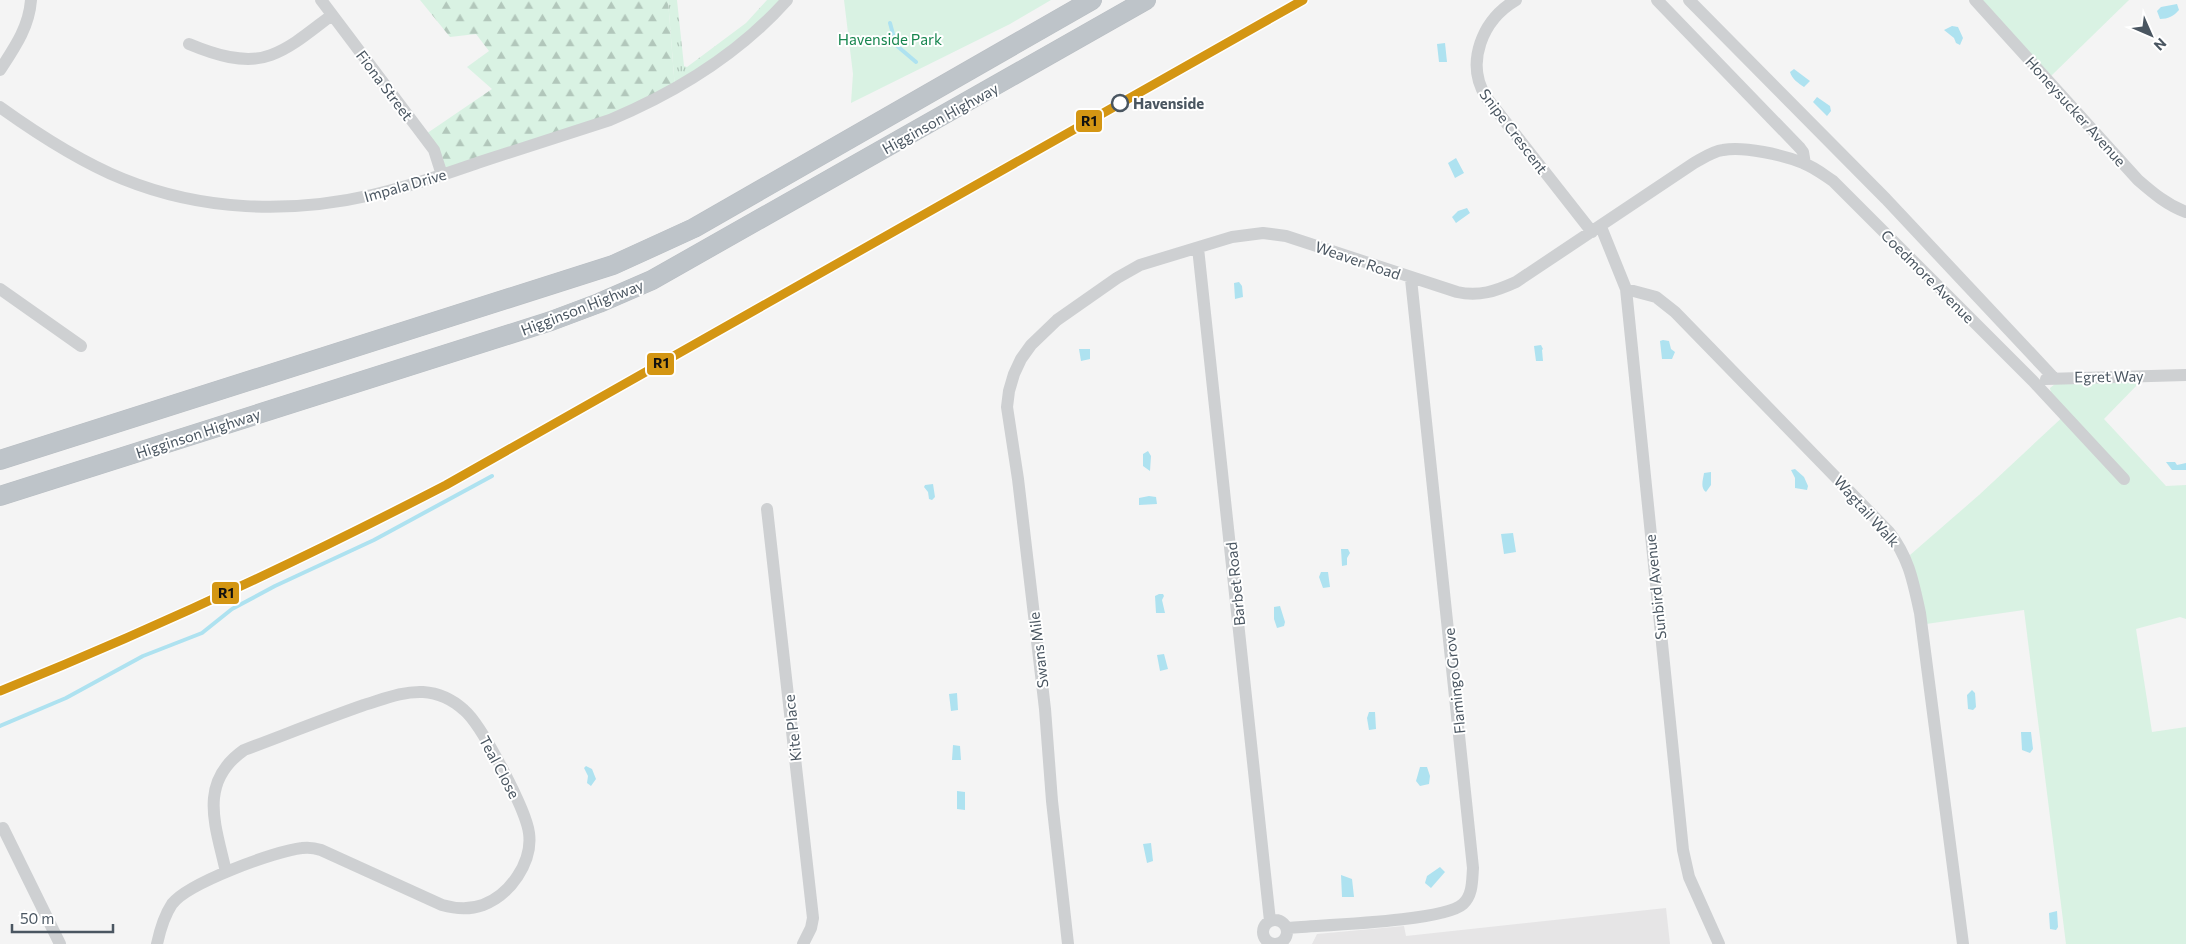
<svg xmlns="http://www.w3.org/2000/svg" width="2186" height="944" font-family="Commissioner,sans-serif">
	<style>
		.education { fill: #e6e5e6 }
		.grass { fill: url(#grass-tufts) }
		.forest { fill: url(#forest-firs) }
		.green { fill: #d9f2e3 }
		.water { fill: #aee2f0 }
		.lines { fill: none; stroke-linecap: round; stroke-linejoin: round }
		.stream { stroke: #aee2f0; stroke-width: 4 }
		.highway-casing { stroke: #b9bec3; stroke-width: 20 }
		.minor { stroke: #ced0d2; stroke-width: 12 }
		.highway { stroke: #bec4c9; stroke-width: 19 }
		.rail-1-casing { stroke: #fff; stroke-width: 12 }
		.rail-1 { stroke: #d49613; stroke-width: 9 }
		.stop-dot { fill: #fff; stroke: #4a5661; stroke-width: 2.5 }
		.labels { text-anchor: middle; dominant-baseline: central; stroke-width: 4; stroke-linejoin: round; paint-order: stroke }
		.park-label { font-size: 15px; fill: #17864f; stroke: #fff }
		.street-label { font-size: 15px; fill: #4a5661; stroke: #fff }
		.stop-label { font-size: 15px; font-weight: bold; fill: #4a5661; stroke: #fff; text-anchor: start }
		.line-badge { stroke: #fff; stroke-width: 2 }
		.pale-badge-label { font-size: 14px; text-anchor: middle; font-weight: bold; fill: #111 }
	</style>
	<defs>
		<pattern id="grass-tufts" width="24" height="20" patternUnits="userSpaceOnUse" patternTransform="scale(1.25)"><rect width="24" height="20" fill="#d9f2e3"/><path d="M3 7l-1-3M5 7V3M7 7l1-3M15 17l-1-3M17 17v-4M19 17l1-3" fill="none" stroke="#b2c7bb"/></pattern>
		<pattern id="forest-firs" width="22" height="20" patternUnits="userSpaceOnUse" patternTransform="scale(1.25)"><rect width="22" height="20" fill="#d9f2e3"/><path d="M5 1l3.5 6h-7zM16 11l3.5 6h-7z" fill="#b2c7bb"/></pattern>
	</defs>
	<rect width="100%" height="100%" fill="#f4f4f4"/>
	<!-- education -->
	<path class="education" d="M1666 908 1670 944H1312L1317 934 1404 926 1406 936Z"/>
	<!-- grass -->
	<path class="grass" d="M668 0H677L684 66 687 67 746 23 767 0H787L675 89Z"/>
	<!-- forest -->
	<path class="forest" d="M420 0H668L675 89 665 95 443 175 423 136 492 89 467 67 489 51 476 34 450 37Z"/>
	<!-- green -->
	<path class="green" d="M844 0H1051L1010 24 851 103 853 74Z
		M1982 0H2129L2051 76Z
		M2140 382 2104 419 2166 486 2186 485V619L2180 617 2136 629 2152 732 2186 727V944H2066L2024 610 1926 624 1910 555 1979 495 2068 412 2051 393 2050 388 2055 384Z"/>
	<!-- water -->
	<path class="water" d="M2177 4 2179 10C2174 16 2168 19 2160 19L2157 11 2161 7Z
		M1952 26 1958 27 1963 38 1960 45 1956 43 1954 38 1944 30Z
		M1445 43 1447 62H1439L1437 44Z
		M1794 69 1810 81 1804 87C1798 83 1792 79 1790 72Z
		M1817 97 1830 106 1831 111 1827 116 1813 102Z
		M1456 158 1464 173 1455 178 1448 163Z
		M1467 208 1470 213 1456 223 1452 217 1458 211Z
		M1239 282 1242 286 1243 297 1235 299 1234 283Z
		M1663 340 1669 341 1671 349 1675 352 1672 359H1662L1660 341Z
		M1541 345 1543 349 1542 350 1543 361H1536L1534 346Z
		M1079 349H1090V359L1081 361Z
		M1148 451 1151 456 1150 471 1143 466V454Z
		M2166 462H2175L2177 465 2186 463V470H2172Z
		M1795 469 1804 477 1808 486 1807 490 1795 488V478L1791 470Z
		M1711 472V485L1706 492C1700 488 1703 480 1704 473Z
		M933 484 935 497 932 500 929 499 928 492 924 487 925 485Z
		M1149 496 1156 497 1157 504 1139 505V498Z
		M1513 533 1516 552 1504 554 1501 534Z
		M1341 549H1348L1350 553 1347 558V565L1342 566Z
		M1321 572H1328L1330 587 1323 588 1319 577Z
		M1159 594H1163L1164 596 1162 600 1165 613H1156L1155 596Z
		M1280 606 1285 622 1284 626 1277 628 1274 619V607Z
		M1164 654 1168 669 1160 671 1157 655Z
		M1972 690 1975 693 1976 707 1973 710 1968 709 1967 695Z
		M957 693 958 710 951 711 949 694Z
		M1369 712H1375L1376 729 1369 730 1367 718Z
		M2021 732H2031L2033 749 2030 753 2022 750Z
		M953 745 960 746 961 760H952Z
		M586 766 592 769 596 779 591 786 587 783 588 776 584 768Z
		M1420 767H1427L1430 776 1429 784 1420 786 1416 781Z
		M957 791 965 792V810L957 809Z
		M1151 843 1153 861 1147 863 1143 844Z
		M1440 867 1445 872 1431 888 1425 883 1427 876Z
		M1341 875 1352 879 1354 897H1342Z
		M2057 911 2058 927 2056 930 2050 929 2049 913Z"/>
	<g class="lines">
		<!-- stream -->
		<path class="stream" d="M890 23 896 45 916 62
			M0 726 66 698 143 656 202 633 232 609 275 586 374 540 492 476"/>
		<defs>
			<path id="highway" d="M0 460 613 265 694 228 1092 0
				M0 496 551 321 599 303 652 280 1146 0"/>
		</defs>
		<!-- highway casing -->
		<use href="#highway" class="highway-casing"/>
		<!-- minor -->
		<path class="minor" d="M321 0 434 150 442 175
			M1516 0C1482 20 1465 63 1486 97L1592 232
			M1657 0 1800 148 1803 152 1805 164
			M1689 0 1886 199 2053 377
			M1975 0 2138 180C2153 193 2167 205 2186 212
			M189 44C213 54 245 65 271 55 293 47 313 29 332 15
			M0 70C15 47 29 27 31 0
			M0 107C39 135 79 161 123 179 202 211 289 214 372 195 409 187 445 174 480 162 523 148 566 134 610 120 677 92 738 55 787 0
			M1601 227 1626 289 1683 850 1689 877 1719 944
			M1198 248 1270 921
			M0 289 81 346
			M1626 289 1656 297 1675 312 1889 532C1909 558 1913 581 1920 613L1963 944
			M2046 379 2186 375
			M767 509 813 918 811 928 803 944
			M3 828 60 944
			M1263 932a12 12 0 1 1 24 0a12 12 0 1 1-24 0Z
			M1287 928C1319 925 1443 922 1463 904 1473 895 1472 880 1473 868L1411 279
			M157 944C160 930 164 916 172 904 188 883 275 851 302 848 309 847 315 848 321 850L442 905C456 909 469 910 483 905 510 895 533 862 529 833 526 810 482 725 464 710 453 700 438 693 423 692 403 691 384 699 364 705 324 719 284 735 244 750 197 783 216 826 226 872
			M1068 944 1052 801 1045 709 1018 479 1007 407 1009 391 1014 374 1021 359 1031 345 1057 320 1117 278 1140 265 1232 237 1263 233 1286 236 1457 292C1479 297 1496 291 1516 282L1694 163C1703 158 1713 151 1723 150 1744 146 1783 155 1803 163 1814 167 1824 175 1833 181L2033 381 2124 479"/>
		<!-- highway -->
		<use href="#highway" class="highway"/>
		<defs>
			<path id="rail-1" d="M0 691C152 630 301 560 446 485L1303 0"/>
		</defs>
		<!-- rail-1 casing -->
		<use href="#rail-1" class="rail-1-casing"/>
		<!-- rail-1 -->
		<use href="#rail-1" class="rail-1"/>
	</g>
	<!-- markers -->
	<circle class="stop-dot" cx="1120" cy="103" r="8"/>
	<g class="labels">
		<!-- park labels -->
		<g class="park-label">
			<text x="890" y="39">Havenside Park</text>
		</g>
		<!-- street labels -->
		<g class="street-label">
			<text transform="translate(385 85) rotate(53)">Fiona Street</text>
			<text transform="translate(2076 111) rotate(48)">Honeysucker Avenue</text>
			<text transform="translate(940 118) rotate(-29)">Higginson Highway</text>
			<text transform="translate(1514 131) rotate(53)">Snipe Crescent</text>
			<text transform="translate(405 185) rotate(-16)">Impala Drive</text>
			<text transform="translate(1358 260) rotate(19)">Weaver Road</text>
			<text transform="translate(1928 276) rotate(45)">Coedmore Avenue</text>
			<text transform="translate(582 307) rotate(-21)">Higginson Highway</text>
			<text transform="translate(2109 376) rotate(-1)">Egret Way</text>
			<text transform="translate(198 433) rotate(-18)">Higginson Highway</text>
			<text transform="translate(1867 511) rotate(48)">Wagtail Walk</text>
			<text transform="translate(1235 584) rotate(-96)">Barbet Road</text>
			<text transform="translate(1655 587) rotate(-96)">Sunbird Avenue</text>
			<text transform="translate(1038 650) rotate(-97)">Swans Mile</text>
			<text transform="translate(1454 681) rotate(-96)">Flamingo Grove</text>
			<text transform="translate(792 728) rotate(-96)">Kite Place</text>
			<text transform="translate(500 767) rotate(62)">Teal Close</text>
		</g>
		<!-- stop labels -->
		<g class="stop-label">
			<text x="1133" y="103">Havenside</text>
		</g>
	</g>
	<g class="line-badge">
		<rect x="1075" y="109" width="28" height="24" rx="5" fill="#d49613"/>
		<rect x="646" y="352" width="29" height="24" rx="5" fill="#d49613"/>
		<rect x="211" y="581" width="29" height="24" rx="5" fill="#d49613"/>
	</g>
	<g class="pale-badge-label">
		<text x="1089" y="126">R1</text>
		<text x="661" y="368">R1</text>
		<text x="226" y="598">R1</text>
	</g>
	<!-- north arrow -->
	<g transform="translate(2151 35) rotate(135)" stroke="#ffffff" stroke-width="4" paint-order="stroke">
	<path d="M0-4L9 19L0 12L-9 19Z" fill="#4a5661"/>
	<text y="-8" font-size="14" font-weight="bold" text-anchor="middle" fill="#4a5661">N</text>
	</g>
	<!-- scale -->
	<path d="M12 924v8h101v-8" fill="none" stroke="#4a5661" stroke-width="2.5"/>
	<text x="20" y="924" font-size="15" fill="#4a5661" stroke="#ffffff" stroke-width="4" paint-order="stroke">50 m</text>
</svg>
